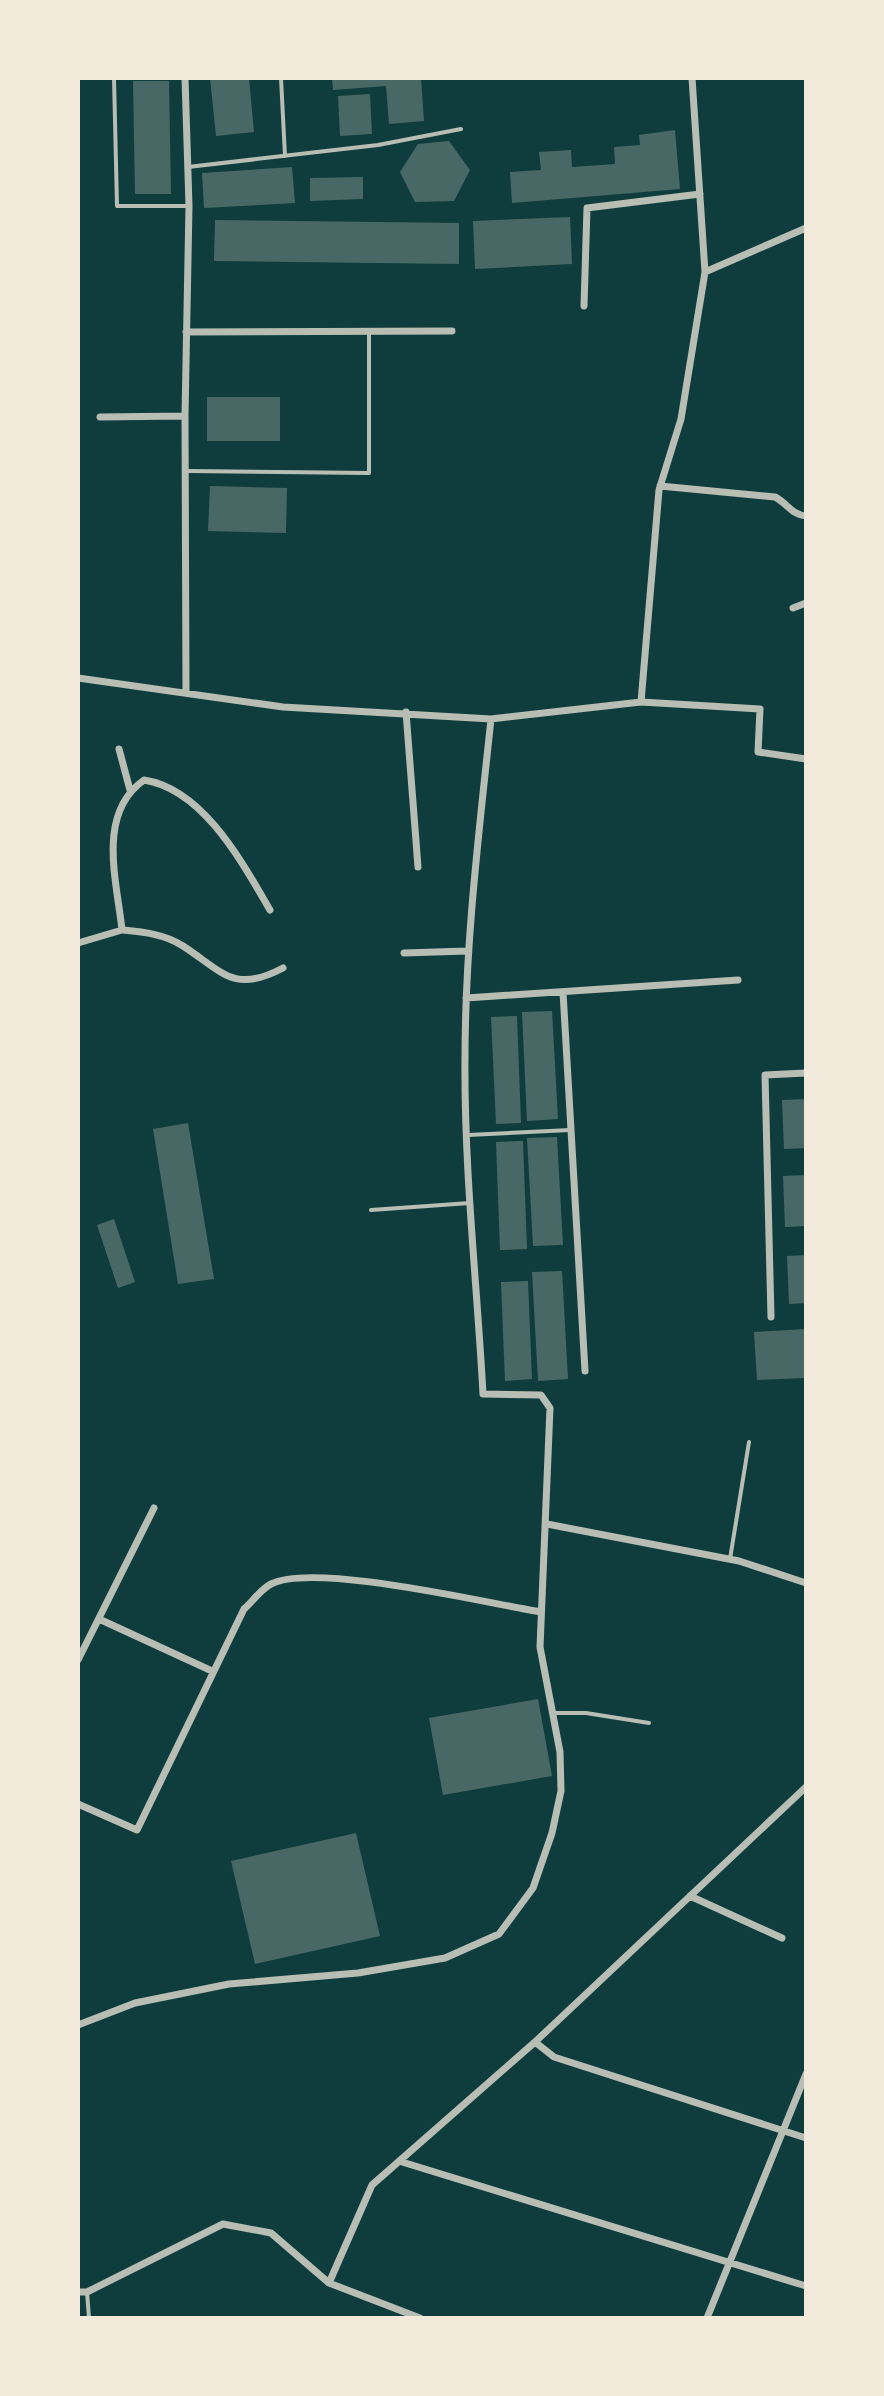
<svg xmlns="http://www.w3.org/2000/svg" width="884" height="2396" font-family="'Nunito Sans',sans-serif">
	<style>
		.building { fill: #486865 }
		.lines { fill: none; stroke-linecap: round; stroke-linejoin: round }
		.service { stroke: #b8beb3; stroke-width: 4 }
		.minor { stroke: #b8beb3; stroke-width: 7 }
	</style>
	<rect width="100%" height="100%" fill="#0f3d3e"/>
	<!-- building -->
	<path class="building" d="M210 78H249L254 132 216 136Z
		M332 78H421L424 121 389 124 386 86 333 90Z
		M133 81H169L171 194H135Z
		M370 94 372 134 340 136 338 96Z
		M675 130 680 189 512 203 510 172 541 170 539 152 571 150 572 167 615 164 614 147 640 145 639 135Z
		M449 141 470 170 454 201 415 202 400 172 418 144Z
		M292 167 295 203 204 208 202 173Z
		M363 177V199L310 201V178Z
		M570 217 572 264 475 269 473 221Z
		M215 220 459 223V264L214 261Z
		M207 397H280V441H207Z
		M210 486 287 488 286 533 208 531Z
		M552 1011 558 1119 527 1121 522 1012Z
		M517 1016 521 1123 496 1124 491 1017Z
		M806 1099V1148L784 1149 782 1100Z
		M188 1123 214 1279 178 1284 153 1129Z
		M557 1137 563 1245 533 1246 527 1138Z
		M523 1141 527 1249 500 1250 496 1142Z
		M806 1175V1226L785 1227 783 1176Z
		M114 1219 135 1282 118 1288 97 1225Z
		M806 1255V1303L789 1304 787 1256Z
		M562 1271 568 1379 538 1381 532 1272Z
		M528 1281 532 1379 505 1381 501 1282Z
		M806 1329V1378L757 1380 754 1332Z
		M538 1699 552 1776 443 1795 429 1718Z
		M356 1833 380 1936 255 1964 231 1861Z"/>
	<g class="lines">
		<!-- service -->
		<path class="service" d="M114 78 117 206H189
			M281 78 285 156
			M188 167 378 145 461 129
			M187 471 369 473V330
			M468 1135 570 1130
			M371 1210 470 1203
			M730 1559 749 1442
			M552 1713H586L649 1723
			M87 2292 89 2318"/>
		<!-- minor -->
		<path class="minor" d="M185 78 189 206 185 416 186 691
			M705 272 806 228
			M584 306 587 208 700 194
			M186 332 452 331
			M100 417 185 416
			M660 486 775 497C787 503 792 515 806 516
			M793 608 806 603
			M78 678 283 707 491 719 641 702 760 709 758 752 806 759
			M641 702 659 490 681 419 705 272 692 78
			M406 712 418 867
			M119 749 130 790
			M122 930C143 932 165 934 183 946 223 972 234 994 283 968
			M78 943 122 930C117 881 96 814 144 780 203 789 242 862 270 910
			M404 953 467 951
			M563 992 585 1371
			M466 998 738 980
			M771 1317 765 1075 806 1073
			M547 1524 739 1561 806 1583
			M99 1619 212 1671
			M78 1660 154 1508
			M78 1804 137 1830 244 1609C252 1602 261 1589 271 1584 314 1562 486 1603 541 1612
			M690 1896 782 1938
			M78 2025 135 2003 229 1984 358 1973 445 1958 499 1934 533 1888 552 1833 561 1791 560 1752 540 1647 550 1408 541 1395 483 1394C477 1283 464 1170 465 1059 465 945 479 832 491 719
			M535 2042 554 2057 806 2138
			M402 2162 806 2286
			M329 2283 372 2185 535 2042 806 1787
			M78 2292H87L223 2224 271 2233 329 2283 420 2318
			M707 2318 806 2074"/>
	</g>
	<!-- border -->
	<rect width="884" height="2396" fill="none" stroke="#f1e9da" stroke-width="160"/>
</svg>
